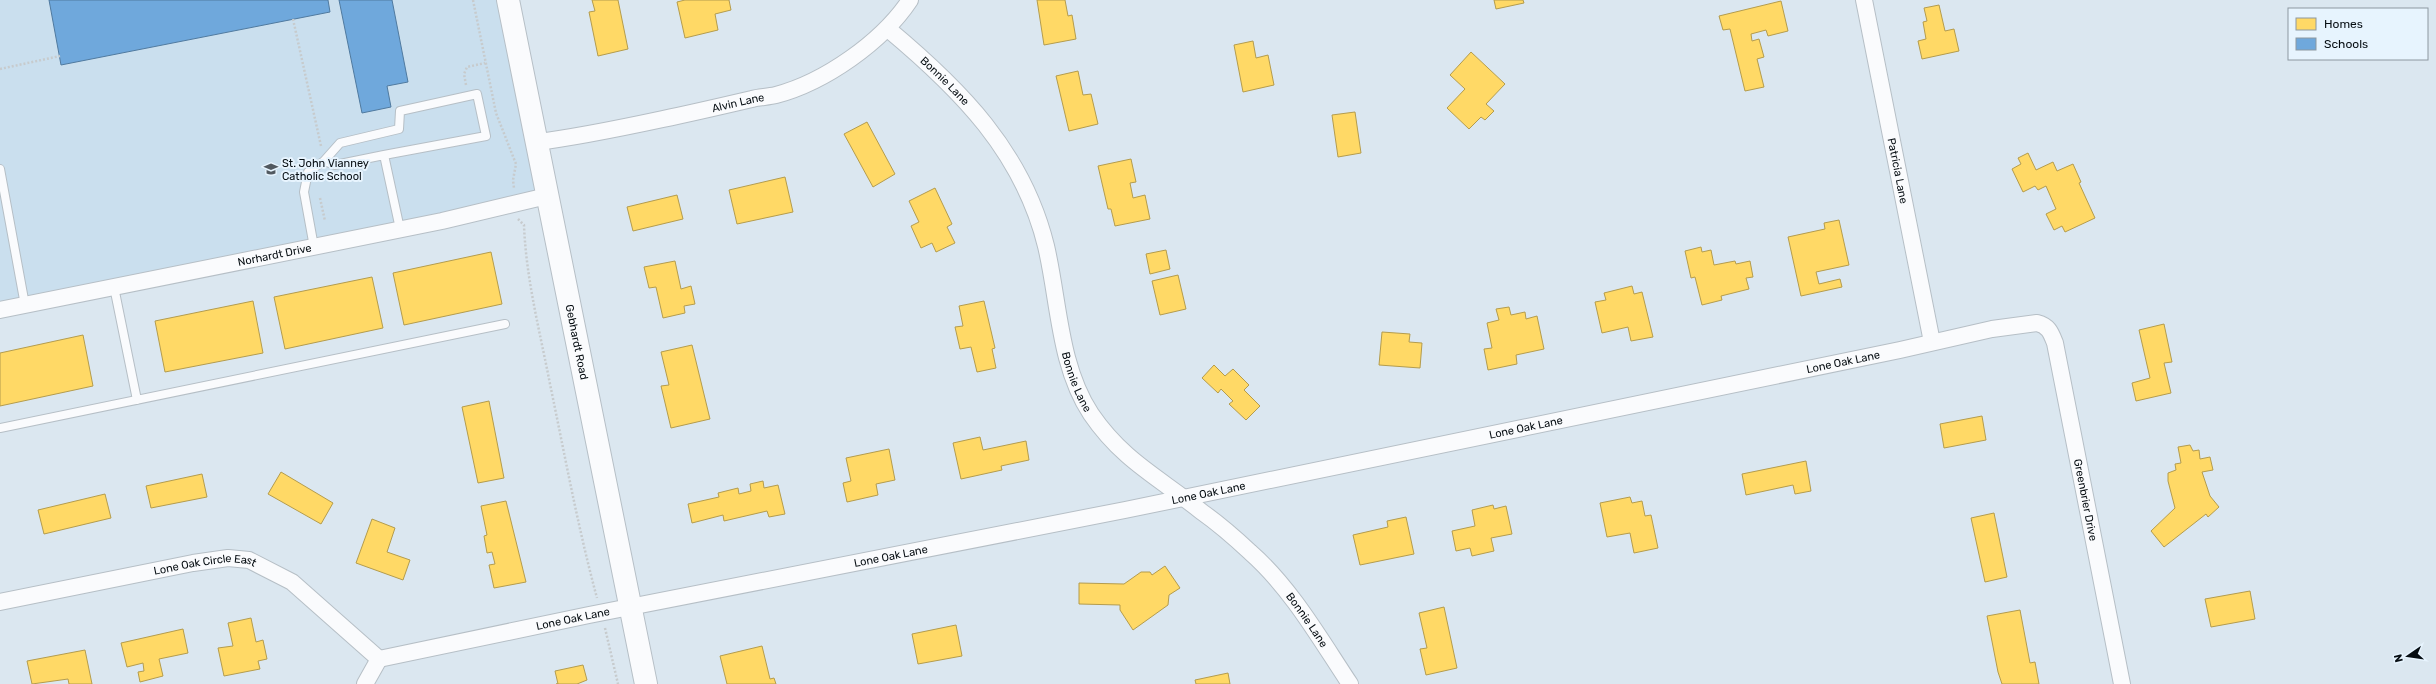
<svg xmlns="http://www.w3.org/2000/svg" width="2436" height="684" font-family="Rubik,sans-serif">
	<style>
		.built { fill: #cadfee }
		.homes { fill: #ffd966; stroke: #b49c4d }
		.schools { fill: #6fa8dc; stroke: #507a9f }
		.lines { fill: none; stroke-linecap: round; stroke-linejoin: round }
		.lane-casing { stroke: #b6bfc6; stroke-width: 10 }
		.street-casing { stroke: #b6bfc6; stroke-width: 18 }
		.secondary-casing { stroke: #b6bfc6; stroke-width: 24 }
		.path { stroke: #c7cbcd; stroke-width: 2.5; stroke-dasharray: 2 2; stroke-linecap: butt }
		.lane { stroke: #fafbfd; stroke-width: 8 }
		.street { stroke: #fafbfd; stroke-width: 16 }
		.secondary { stroke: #fafbfd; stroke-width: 22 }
		.labels { text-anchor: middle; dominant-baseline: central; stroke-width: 4; stroke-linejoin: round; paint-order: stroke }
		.street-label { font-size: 11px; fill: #060d12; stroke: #e7f4fe }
		.poi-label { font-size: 11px; fill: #060d12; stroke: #e7f4fe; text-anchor: start }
	</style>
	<rect width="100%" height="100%" fill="#dbe7f0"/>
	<!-- built -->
	<path class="built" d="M0 0H508L547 196 0 310Z"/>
	<!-- homes -->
	<path class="homes" d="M592 0H618L628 49 598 56 589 12 595 11Z
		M685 0H729L731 10 715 14 718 30 685 38 677 2Z
		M1037 0H1065L1068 16 1072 15 1076 39 1044 45Z
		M1494 0H1523L1524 3 1496 9Z
		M1781 1 1788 31 1768 36 1766 30 1751 34 1752 41 1759 39 1764 57 1757 59 1764 87 1745 91 1730 29 1723 30 1719 16Z
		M1939 5 1945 31 1954 29 1959 51 1922 59 1918 41 1926 39 1923 22 1927 21 1924 8Z
		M1253 41 1256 58 1268 55 1274 85 1243 92 1234 45Z
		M1471 52 1505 84 1486 104 1494 111 1485 120 1481 117 1469 129 1447 108 1465 89 1450 75Z
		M1078 71 1083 95 1091 94 1098 124 1069 131 1056 76Z
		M1355 112 1361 153 1338 157 1332 115Z
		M867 122 895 174 873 187 844 134Z
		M2028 153 2036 170 2053 162 2057 171 2073 164 2081 182 2079 183 2095 218 2065 232 2062 226 2054 230 2046 214 2056 209 2046 186 2038 190 2035 186 2023 192 2012 169 2021 164 2018 158Z
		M1131 159 1136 182 1130 183 1133 198 1145 195 1150 219 1115 226 1111 209H1108L1098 166Z
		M785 177 793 212 737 224 729 190Z
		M935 188 952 224 947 227 955 243 936 252 932 243 921 248 911 226 919 222 909 201Z
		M677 195 683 219 633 231 627 207Z
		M1839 220 1849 265 1816 272 1819 284 1840 279 1842 287 1801 296 1788 237 1825 229 1824 223Z
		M1701 247 1702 252 1711 250 1714 265 1735 261 1736 264 1750 261 1753 277 1746 278 1749 289 1721 296 1722 300 1702 305 1695 277 1691 278 1685 251Z
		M1166 250 1170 269 1150 274 1146 254Z
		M491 252 502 304 404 325 393 273Z
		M675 261 681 289 691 286 695 304 684 306 685 313 663 318 656 287 649 288 644 267Z
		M1178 275 1186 309 1160 315 1152 281Z
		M372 277 383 328 285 349 274 297Z
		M1632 286 1634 294 1642 292 1653 337 1631 341 1628 327 1602 333 1595 302 1606 300 1604 293Z
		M253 301 263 353 165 372 155 321Z
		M984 301 995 348 992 349 996 368 977 372 971 347 960 349 955 327 963 326 959 306Z
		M1509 307 1511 315 1525 312 1526 319 1537 316 1544 349 1516 355 1517 364 1488 370 1484 349 1492 348 1487 323 1499 320 1496 309Z
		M2164 324 2172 362 2164 363 2171 393 2136 401 2132 383 2150 378 2139 330Z
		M1382 332 1410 334 1409 342 1422 343 1420 368 1379 365Z
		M83 335 93 386 0 406V353Z
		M692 345 710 419 671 428 661 386 669 385 661 352Z
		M1214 365 1225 376 1233 369 1249 385 1244 390 1260 406 1246 420 1229 404 1233 401 1221 389 1218 393 1202 378Z
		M489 401 504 478 478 483 462 407Z
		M1982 416 1986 440 1944 448 1940 424Z
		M980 437 983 450 1026 441 1029 460 1001 466 1002 470 961 479 953 443Z
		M2190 445 2193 451 2199 450 2200 459 2210 457 2213 470 2202 472 2210 496 2219 507 2208 517 2206 514 2164 547 2151 531 2175 508 2168 481V473L2176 470 2175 464 2181 463 2178 447Z
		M889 449 895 480 876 484 878 495 847 502 843 483 851 481 846 458Z
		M1806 461 1811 491 1795 494 1793 485 1746 495 1742 474Z
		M281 472 333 503 321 524 268 494Z
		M202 474 207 497 151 508 146 486Z
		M763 481 764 488 778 485 785 514 769 517 767 511 724 521 723 515 692 523 688 504 719 497 718 493 738 488 739 494 751 491 750 484Z
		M105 494 111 518 44 534 38 510Z
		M1630 497 1632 503 1642 501 1645 516 1651 515 1658 548 1634 553 1630 533 1607 537 1600 503Z
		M506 501 526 582 494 588 489 565 495 564 492 552 487 553 484 536 487 535 481 506Z
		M1493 505 1494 509 1506 506 1512 534 1491 538 1494 551 1472 556 1470 548 1456 551 1452 531 1475 526 1472 510Z
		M1994 513 2007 577 1985 582 1971 518Z
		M1406 517 1414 554 1360 565 1353 535 1388 527 1387 521Z
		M372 519 395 528 387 552 410 560 403 580 356 563Z
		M1165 566 1180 588 1169 595 1168 605 1133 630 1120 610V605L1079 604V583L1124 584 1141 572H1150L1152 575Z
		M2250 591 2255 619 2211 627 2205 599Z
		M1444 607 1457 668 1426 675 1420 649 1427 648 1419 613Z
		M2020 610 2030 663 2035 662 2039 684H2002L1998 672 1987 616Z
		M251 618 256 642 263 640 267 659 258 661 260 669 224 676 218 648 233 646 228 623Z
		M956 625 962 656 918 664 912 634Z
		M183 629 188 653 159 659 163 676 140 682 138 672 144 671 143 663 127 667 121 643Z
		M762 646 770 679 774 678 776 684H727L720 656Z
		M85 650 92 684H69L68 679 32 684 27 661Z
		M583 665 587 680 577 684H556H558L555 671Z
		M1228 673 1230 684H1196L1195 680Z"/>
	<!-- schools -->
	<path class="schools" d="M49 0H328L330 12 61 65Z
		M339 0H392L408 82 387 86 391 107 362 113Z"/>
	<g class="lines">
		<defs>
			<path id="lane" d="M324 161 335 165 384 155
				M0 169 25 305
				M314 247 304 192 308 172 324 161 340 143 399 129 400 111 477 94 486 136 384 155 400 229
				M114 287 137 400
				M0 428 505 324"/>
			<g id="street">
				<path id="s1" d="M1864 0 1932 342"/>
				<path id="s2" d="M888 29C960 89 1023 152 1046 246 1059 301 1059 366 1091 414 1123 461 1160 478 1202 512 1219 524 1235 538 1250 552 1291 588 1320 639 1350 684"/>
				<path id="s3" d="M537 142C579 137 621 128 663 119 692 113 722 106 752 99 759 97 768 97 776 95 825 82 882 42 910 0"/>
				<path id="s4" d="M0 310 442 221 547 196"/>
				<path id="s5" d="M0 602 193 563 228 558 249 560 292 582 379 659"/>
				<path id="s6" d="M379 659 589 615 1125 510 1900 350 1992 329 2037 323C2049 326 2051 333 2055 343L2122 684"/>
				<path d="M365 684 379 659"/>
			</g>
			<g id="secondary">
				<path id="s7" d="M508 0 646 684"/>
			</g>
		</defs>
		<!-- lane casing -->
		<use href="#lane" class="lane-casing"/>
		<!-- street casing -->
		<use href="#street" class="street-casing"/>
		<!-- secondary casing -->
		<use href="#secondary" class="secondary-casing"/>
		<!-- path -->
		<path class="path" d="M473 0 496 113 516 164 513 180 514 188
			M293 19 321 146
			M0 69 60 56
			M466 85 464 74 467 67 485 63
			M320 198 325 221
			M518 219 524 225C526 279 540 332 550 384 565 456 578 528 597 598
			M605 628 618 684"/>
		<!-- lane -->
		<use href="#lane" class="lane"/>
		<!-- street -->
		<use href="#street" class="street"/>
		<!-- secondary -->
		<use href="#secondary" class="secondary"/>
	</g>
	<!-- icons -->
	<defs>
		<symbol id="school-bare" viewBox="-9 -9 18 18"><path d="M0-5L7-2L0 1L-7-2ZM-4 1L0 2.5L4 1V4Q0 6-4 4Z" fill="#515960" stroke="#e7f4fe" stroke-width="2.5" paint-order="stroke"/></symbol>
	</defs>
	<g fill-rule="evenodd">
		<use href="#school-bare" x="261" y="159" width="20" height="20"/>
	</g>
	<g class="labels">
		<!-- street labels -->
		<g class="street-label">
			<text stroke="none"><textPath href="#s2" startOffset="77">Bonnie Lane</textPath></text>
			<text stroke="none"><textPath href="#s3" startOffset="205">Alvin Lane</textPath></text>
			<text stroke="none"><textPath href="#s1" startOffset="174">Patricia Lane</textPath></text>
			<text stroke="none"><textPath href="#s4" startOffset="280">Norhardt Drive</textPath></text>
			<text stroke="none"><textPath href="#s7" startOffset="349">Gebhardt Road</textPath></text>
			<text stroke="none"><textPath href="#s6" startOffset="1494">Lone Oak Lane</textPath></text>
			<text stroke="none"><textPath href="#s2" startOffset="413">Bonnie Lane</textPath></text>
			<text stroke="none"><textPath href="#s6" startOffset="1170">Lone Oak Lane</textPath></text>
			<text stroke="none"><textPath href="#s6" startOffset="846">Lone Oak Lane</textPath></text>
			<text stroke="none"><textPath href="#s6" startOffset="1880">Greenbrier Drive</textPath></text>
			<text stroke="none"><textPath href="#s6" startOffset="522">Lone Oak Lane</textPath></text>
			<text stroke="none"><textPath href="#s5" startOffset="209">Lone Oak Circle East</textPath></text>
			<text stroke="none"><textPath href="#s6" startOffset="198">Lone Oak Lane</textPath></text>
			<text stroke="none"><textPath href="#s2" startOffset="749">Bonnie Lane</textPath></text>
		</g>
		<!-- poi labels -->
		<g class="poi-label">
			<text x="282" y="163">St. John Vianney<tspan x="282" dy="13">Catholic School</tspan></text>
		</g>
	</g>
	<!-- legend -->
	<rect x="2288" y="8" width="140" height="52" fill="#e7f4fe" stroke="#8d98a0"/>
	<rect x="2296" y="18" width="20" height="12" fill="#ffd966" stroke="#8d98a0"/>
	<text x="2324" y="28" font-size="12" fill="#060d12">Homes</text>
	<rect x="2296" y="38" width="20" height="12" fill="#6fa8dc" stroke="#8d98a0"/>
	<text x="2324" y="48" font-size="12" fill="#060d12">Schools</text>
	<!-- north arrow -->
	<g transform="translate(2408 656) rotate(257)" stroke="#e7f4fe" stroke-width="3" paint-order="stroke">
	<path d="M0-3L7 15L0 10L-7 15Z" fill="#060d12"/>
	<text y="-6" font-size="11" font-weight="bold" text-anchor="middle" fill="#060d12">N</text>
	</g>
</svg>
